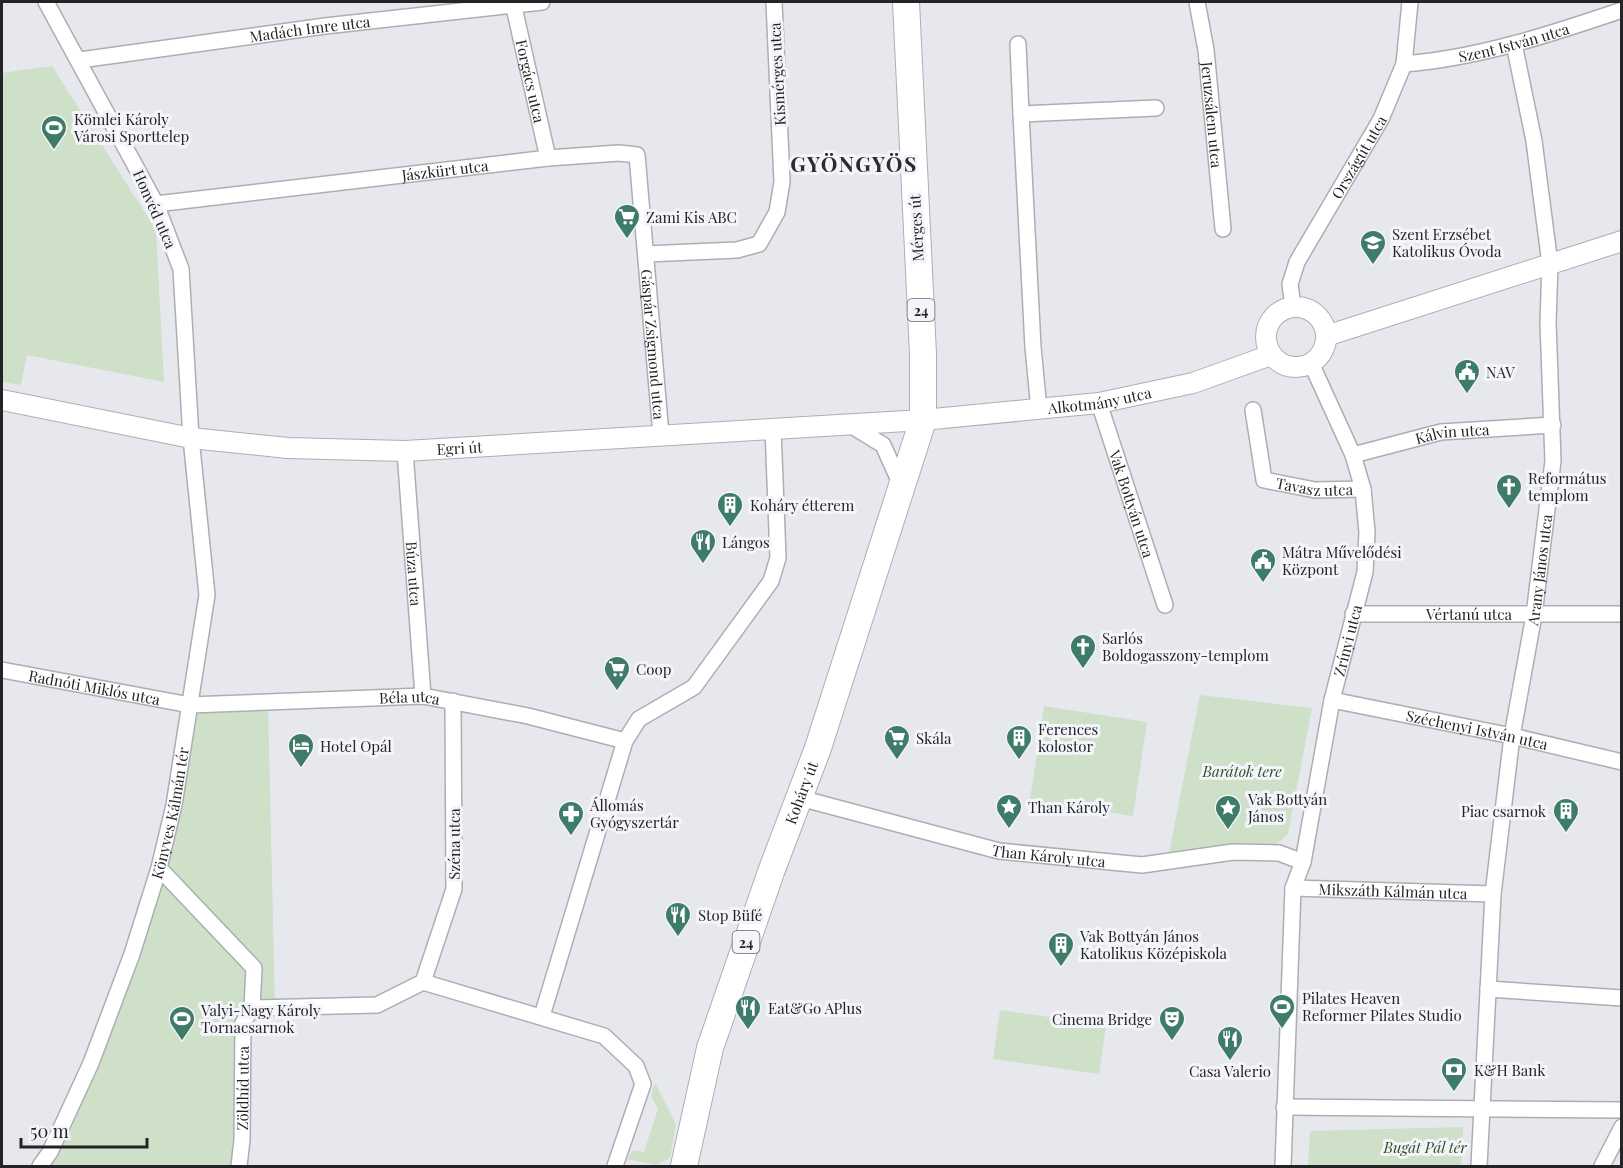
<svg xmlns="http://www.w3.org/2000/svg" width="1623" height="1168" font-family="'Playfair Display',serif">
	<style>
		.green { fill: #cee0c8 }
		.lines { fill: none; stroke-linecap: round; stroke-linejoin: round }
		.minor-casing { stroke: #adaeb4; stroke-width: 18 }
		.tertiary-casing { stroke: #adaeb4; stroke-width: 22 }
		.primary-casing { stroke: #adaeb4; stroke-width: 28 }
		.minor { stroke: #fff; stroke-width: 15 }
		.tertiary { stroke: #fff; stroke-width: 20 }
		.primary { stroke: #fff; stroke-width: 26 }
		.labels { text-anchor: middle; dominant-baseline: central; stroke-width: 6; stroke-linejoin: round; paint-order: stroke }
		.shield { fill: #f4f5fb; stroke: #626366; stroke-width: 1.5 }
		.shield-label { font-size: 14px; font-weight: bold; fill: #242426 }
		.street-label { font-size: 15px; fill: #242426; stroke: #f4f5fb }
		.poi-label { font-size: 15px; fill: #242426; stroke: #f4f5fb; text-anchor: start }
		.park-label { font-size: 15px; font-style: italic; fill: #2f4e21; stroke: #f4f5fb }
		.district-label { font-size: 21px; font-weight: bold; letter-spacing: 1.5px; fill: #2b2c31; stroke: #f4f5fb }
	</style>
	<rect width="100%" height="100%" fill="#e7e8ee"/>
	<!-- green -->
	<path class="green" d="M52 66 156 230 164 382 27 355 21 385 2 382V73Z
		M1200 695 1312 708 1288 834 1277 844H1238L1169 853Z
		M268 702 275 1006 253 1008 243 1023 239 1166H40L132 954 190 705Z
		M1044 706 1147 722 1133 816 1030 800Z
		M1000 1010 1106 1025 1099 1074 993 1059Z
		M655 1083 676 1124 670 1158 656 1165 627 1159 633 1150 644 1152 658 1109 651 1096Z
		M1463 1127 1461 1166H1308L1310 1131Z"/>
	<g class="lines">
		<defs>
			<g id="minor">
				<path id="s1" d="M1197 2 1206 50 1223 229"/>
				<path id="s2" d="M513 3 548 158"/>
				<path d="M1018 44 1021 114"/>
				<path id="s3" d="M80 60 325 26 542 2"/>
				<path id="s4" d="M1404 64C1479 58 1551 34 1622 10"/>
				<path id="s5" d="M156 204 548 158 619 153 637 155 661 435"/>
				<path d="M646 254 737 250 759 244 777 212 782 182 774 2"/>
				<path id="s6" d="M1293 307 1290 284 1297 262 1381 119 1404 64 1410 2"/>
				<path id="s7" d="M1099 403 1165 605"/>
				<path d="M1039 410 1033 347 1021 114 1156 108"/>
				<path id="s8" d="M1253 410 1264 480 1315 490 1363 489"/>
				<path d="M849 424 883 445 901 485"/>
				<path id="s9" d="M405 451 423 696"/>
				<path id="s10" d="M1353 455 1441 432 1553 425"/>
				<path id="s11" d="M1353 614H1622"/>
				<path id="s12" d="M2 670 190 705 423 696 528 716 625 741"/>
				<path id="s13" d="M1332 700 1512 736 1622 762"/>
				<path id="s14" d="M800 798 999 851 1142 865 1233 852 1279 853 1303 862"/>
				<path d="M159 868 254 968 252 1008"/>
				<path id="s15" d="M1293 888 1493 894"/>
				<path d="M423 982 604 1036 636 1066 643 1084 615 1166"/>
				<path d="M423 982 454 889 453 701"/>
				<path d="M1488 989 1622 998"/>
				<path d="M542 1016 625 741 639 719 694 687 771 581 778 558 773 428"/>
				<path d="M1284 1107 1622 1110"/>
				<path id="s16" d="M40 1166 50 1152 91 1063 132 954 159 868 174 805 207 595 191 438 181 269 156 204 46 2"/>
				<path id="s17" d="M239 1166 242 1140 243 1023 252 1008 377 1005 423 982"/>
				<path id="s18" d="M1283 1166 1293 888 1303 862 1332 700 1365 572 1367 532 1363 489 1353 455 1311 363"/>
				<path id="s19" d="M1479 1166 1493 894 1512 736 1534 615 1553 461 1548 322 1550 264 1534 141 1514 44"/>
				<path d="M1602 1166 1622 1127"/>
			</g>
			<g id="tertiary">
				<circle cx="1296" cy="337" r="30"/>
				<path d="M1326 336 1622 241"/>
				<path id="s20" d="M2 400 191 438 288 448 405 451 923 420 1099 403 1193 383 1271 355"/>
			</g>
			<g id="primary">
				<path id="s21" d="M684 1166 710 1048 771 872 818 748 923 420V354L906 2"/>
			</g>
		</defs>
		<!-- minor casing -->
		<use href="#minor" class="minor-casing"/>
		<!-- tertiary casing -->
		<use href="#tertiary" class="tertiary-casing"/>
		<!-- primary casing -->
		<use href="#primary" class="primary-casing"/>
		<!-- minor -->
		<use href="#minor" class="minor"/>
		<!-- tertiary -->
		<use href="#tertiary" class="tertiary"/>
		<!-- primary -->
		<use href="#primary" class="primary"/>
	</g>
	<!-- icons -->
	<defs>
		<symbol id="stadium-pin" viewBox="-11 -11 22 30"><path d="M0 17L-7.5 6A9.5 9.5 0 1 1 7.5 6Z" fill="#3e7c69" stroke="#f4f5fb"/><path d="M0-5a6.5 5 0 1 0 0 10a6.5 5 0 1 0 0-10ZM-3.5-1.8h7v3.6h-7Z" fill="#fff"/></symbol>
		<symbol id="supermarket-pin" viewBox="-11 -11 22 30"><path d="M0 17L-7.5 6A9.5 9.5 0 1 1 7.5 6Z" fill="#3e7c69" stroke="#f4f5fb"/><path d="M-6-5.5h2.5l.6 2H6L4.5 2H-2.5L-4.4-4H-6ZM-1.5 3.2a1.3 1.3 0 1 0 .1 0ZM3 3.2a1.3 1.3 0 1 0 .1 0Z" fill="#fff"/></symbol>
		<symbol id="school-pin" viewBox="-11 -11 22 30"><path d="M0 17L-7.5 6A9.5 9.5 0 1 1 7.5 6Z" fill="#3e7c69" stroke="#f4f5fb"/><path d="M0-5L7-2L0 1L-7-2ZM-4 1L0 2.5L4 1V4Q0 6-4 4Z" fill="#fff"/></symbol>
		<symbol id="civic-pin" viewBox="-11 -11 22 30"><path d="M0 17L-7.5 6A9.5 9.5 0 1 1 7.5 6Z" fill="#3e7c69" stroke="#f4f5fb"/><path d="M-.6-6.5H3V-4.5H.6V-3L4-1V1h2V6H-6V1h2V-1L-.6-3ZM-1.2 2.5V6h2.4V2.5Z" fill="#fff"/></symbol>
		<symbol id="church-pin" viewBox="-11 -11 22 30"><path d="M0 17L-7.5 6A9.5 9.5 0 1 1 7.5 6Z" fill="#3e7c69" stroke="#f4f5fb"/><path d="M-1.2-6h2.4v3.5h3.3v2.4h-3.3V6h-2.4V-.1h-3.3v-2.4h3.3Z" fill="#fff"/></symbol>
		<symbol id="building-pin" viewBox="-11 -11 22 30"><path d="M0 17L-7.5 6A9.5 9.5 0 1 1 7.5 6Z" fill="#3e7c69" stroke="#f4f5fb"/><path d="M-4-6H4V6H1V3H-1V6H-4ZM-2.5-4.3h1.7v1.8h-1.7ZM.8-4.3h1.7v1.8H.8ZM-2.5-1h1.7V.8h-1.7ZM.8-1h1.7V.8H.8Z" fill="#fff"/></symbol>
		<symbol id="restaurant-pin" viewBox="-11 -11 22 30"><path d="M0 17L-7.5 6A9.5 9.5 0 1 1 7.5 6Z" fill="#3e7c69" stroke="#f4f5fb"/><path d="M-5-6h1v4h1v-4h1v4h1v-4h1v5L-1.5 .5V6h-2V.5L-5-1ZM5-6V6H3V1.5H1.5Q1.5-4 5-6Z" fill="#fff"/></symbol>
		<symbol id="hotel-pin" viewBox="-11 -11 22 30"><path d="M0 17L-7.5 6A9.5 9.5 0 1 1 7.5 6Z" fill="#3e7c69" stroke="#f4f5fb"/><path d="M-6-4.5h1.5V1H6V5H4.5V3h-9V5H-6ZM-4 0a1.8 1.8 0 1 1 3.6 0ZM.5 0V-2.5h3Q6-2.5 6 0Z" fill="#fff"/></symbol>
		<symbol id="sight-pin" viewBox="-11 -11 22 30"><path d="M0 17L-7.5 6A9.5 9.5 0 1 1 7.5 6Z" fill="#3e7c69" stroke="#f4f5fb"/><path d="M0-6L1.8-2.2L6-1.7L2.9 1.2L3.7 5.4L0 3.3L-3.7 5.4L-2.9 1.2L-6-1.7L-1.8-2.2Z" fill="#fff"/></symbol>
		<symbol id="pharmacy-pin" viewBox="-11 -11 22 30"><path d="M0 17L-7.5 6A9.5 9.5 0 1 1 7.5 6Z" fill="#3e7c69" stroke="#f4f5fb"/><path d="M-2-6h4v4h4v4h-4v4h-4v-4h-4v-4h4Z" fill="#fff"/></symbol>
		<symbol id="theatre-pin" viewBox="-11 -11 22 30"><path d="M0 17L-7.5 6A9.5 9.5 0 1 1 7.5 6Z" fill="#3e7c69" stroke="#f4f5fb"/><path d="M-5-5.5Q0-4 5-5.5V0Q5 5 0 6Q-5 5-5 0ZM-3.3-2.5H-1v1.5H-3.3ZM1-2.5H3.3v1.5H1ZM-2.8 1Q0 5.5 2.8 1Z" fill="#fff"/></symbol>
		<symbol id="bank-pin" viewBox="-11 -11 22 30"><path d="M0 17L-7.5 6A9.5 9.5 0 1 1 7.5 6Z" fill="#3e7c69" stroke="#f4f5fb"/><path d="M-6-4H6V4H-6ZM0-2.3a2.3 2.3 0 1 0 0 4.6a2.3 2.3 0 1 0 0-4.6Z" fill="#fff"/></symbol>
	</defs>
	<g fill-rule="evenodd">
		<use href="#stadium-pin" x="39" y="113" width="30" height="40"/>
		<use href="#supermarket-pin" x="612" y="202" width="30" height="40"/>
		<use href="#school-pin" x="1358" y="228" width="30" height="40"/>
		<use href="#civic-pin" x="1452" y="357" width="30" height="40"/>
		<use href="#church-pin" x="1494" y="472" width="30" height="40"/>
		<use href="#building-pin" x="715" y="490" width="30" height="40"/>
		<use href="#restaurant-pin" x="688" y="527" width="30" height="40"/>
		<use href="#civic-pin" x="1248" y="546" width="30" height="40"/>
		<use href="#church-pin" x="1068" y="632" width="30" height="40"/>
		<use href="#supermarket-pin" x="602" y="654" width="30" height="40"/>
		<use href="#supermarket-pin" x="882" y="723" width="30" height="40"/>
		<use href="#building-pin" x="1004" y="723" width="30" height="40"/>
		<use href="#hotel-pin" x="286" y="731" width="30" height="40"/>
		<use href="#sight-pin" x="994" y="792" width="30" height="40"/>
		<use href="#sight-pin" x="1213" y="793" width="30" height="40"/>
		<use href="#building-pin" x="1551" y="796" width="30" height="40"/>
		<use href="#pharmacy-pin" x="556" y="799" width="30" height="40"/>
		<use href="#restaurant-pin" x="663" y="900" width="30" height="40"/>
		<use href="#building-pin" x="1046" y="930" width="30" height="40"/>
		<use href="#stadium-pin" x="1267" y="992" width="30" height="40"/>
		<use href="#restaurant-pin" x="733" y="993" width="30" height="40"/>
		<use href="#stadium-pin" x="167" y="1004" width="30" height="40"/>
		<use href="#theatre-pin" x="1157" y="1004" width="30" height="40"/>
		<use href="#restaurant-pin" x="1215" y="1024" width="30" height="40"/>
		<use href="#bank-pin" x="1439" y="1055" width="30" height="40"/>
	</g>
	<g class="labels">
		<!-- shield labels -->
		<g class="shield">
			<rect x="907.5" y="299" width="27" height="22" rx="4.5"/>
			<rect x="732.5" y="931" width="27" height="22" rx="4.5"/>
		</g>
		<g class="shield-label">
			<text x="921" y="310">24</text>
			<text x="746" y="942">24</text>
		</g>
		<!-- street labels -->
		<g class="street-label">
			<text stroke="none"><textPath href="#s3" startOffset="232">Madách Imre utca</textPath></text>
			<text stroke="none"><textPath href="#s4" startOffset="112">Szent István utca</textPath></text>
			<text transform="translate(777 74) rotate(-93)">Kismérges utca</text>
			<text stroke="none"><textPath href="#s2" startOffset="80">Forgács utca</textPath></text>
			<text stroke="none"><textPath href="#s1" startOffset="114">Jeruzsálem utca</textPath></text>
			<text stroke="none"><textPath href="#s6" startOffset="168">Országút utca</textPath></text>
			<text stroke="none"><textPath href="#s5" startOffset="291">Jászkürt utca</textPath></text>
			<text transform="translate(155 209) rotate(66)">Honvéd utca</text>
			<text transform="translate(916 228) rotate(-93)">Mérges út</text>
			<text stroke="none"><textPath href="#s5" startOffset="674">Gáspár Zsigmond utca</textPath></text>
			<text stroke="none"><textPath href="#s20" startOffset="1104">Alkotmány utca</textPath></text>
			<text stroke="none"><textPath href="#s10" startOffset="102">Kálvin utca</textPath></text>
			<text stroke="none"><textPath href="#s20" startOffset="462">Egri út</textPath></text>
			<text stroke="none"><textPath href="#s8" startOffset="122">Tavasz utca</textPath></text>
			<text stroke="none"><textPath href="#s7" startOffset="106">Vak Bottyán utca</textPath></text>
			<text stroke="none"><textPath href="#s19" startOffset="600">Arany János utca</textPath></text>
			<text stroke="none"><textPath href="#s9" startOffset="123">Búza utca</textPath></text>
			<text stroke="none"><textPath href="#s11" startOffset="116">Vértanú utca</textPath></text>
			<text stroke="none"><textPath href="#s18" startOffset="532">Zrínyi utca</textPath></text>
			<text stroke="none"><textPath href="#s12" startOffset="94">Radnóti Miklós utca</textPath></text>
			<text stroke="none"><textPath href="#s12" startOffset="411">Béla utca</textPath></text>
			<text stroke="none"><textPath href="#s13" startOffset="148">Széchenyi István utca</textPath></text>
			<text stroke="none"><textPath href="#s21" startOffset="392">Koháry út</textPath></text>
			<text stroke="none"><textPath href="#s16" startOffset="378">Könyves Kálmán tér</textPath></text>
			<text transform="translate(454 844) rotate(-90)">Széna utca</text>
			<text stroke="none"><textPath href="#s14" startOffset="256">Than Károly utca</textPath></text>
			<text stroke="none"><textPath href="#s15" startOffset="100">Mikszáth Kálmán utca</textPath></text>
			<text stroke="none"><textPath href="#s17" startOffset="78">Zöldhíd utca</textPath></text>
		</g>
		<!-- poi labels -->
		<g class="poi-label">
			<text x="74" y="119">Kömlei Károly<tspan x="74" dy="17">Városi Sporttelep</tspan></text>
			<text x="646" y="217">Zami Kis ABC</text>
			<text x="1392" y="234">Szent Erzsébet<tspan x="1392" dy="17">Katolikus Óvoda</tspan></text>
			<text x="1486" y="372">NAV</text>
			<text x="1528" y="478">Református<tspan x="1528" dy="17">templom</tspan></text>
			<text x="750" y="505">Koháry étterem</text>
			<text x="722" y="542">Lángos</text>
			<text x="1282" y="552">Mátra Művelődési<tspan x="1282" dy="17">Központ</tspan></text>
			<text x="1102" y="638">Sarlós<tspan x="1102" dy="17">Boldogasszony-templom</tspan></text>
			<text x="636" y="669">Coop</text>
			<text x="1038" y="729">Ferences<tspan x="1038" dy="17">kolostor</tspan></text>
			<text x="916" y="738">Skála</text>
			<text x="320" y="746">Hotel Opál</text>
			<text x="1248" y="799">Vak Bottyán<tspan x="1248" dy="17">János</tspan></text>
			<text x="590" y="805">Állomás<tspan x="590" dy="17">Gyógyszertár</tspan></text>
			<text x="1028" y="807">Than Károly</text>
			<text x="1546" y="811" text-anchor="end">Piac csarnok</text>
			<text x="698" y="915">Stop Büfé</text>
			<text x="1080" y="936">Vak Bottyán János<tspan x="1080" dy="17">Katolikus Középiskola</tspan></text>
			<text x="1302" y="998">Pilates Heaven<tspan x="1302" dy="17">Reformer Pilates Studio</tspan></text>
			<text x="768" y="1008">Eat&amp;Go APlus</text>
			<text x="201" y="1010">Valyi-Nagy Károly<tspan x="201" dy="17">Tornacsarnok</tspan></text>
			<text x="1152" y="1019" text-anchor="end">Cinema Bridge</text>
			<text x="1474" y="1070">K&amp;H Bank</text>
			<text x="1230" y="1071" text-anchor="middle">Casa Valerio</text>
		</g>
		<!-- park labels -->
		<g class="park-label">
			<text x="1242" y="771">Barátok tere</text>
			<text x="1425" y="1147">Bugát Pál tér</text>
		</g>
		<!-- district labels -->
		<g class="district-label">
			<text x="854" y="163">GYÖNGYÖS</text>
		</g>
	</g>
	<!-- border -->
	<rect width="1623" height="1168" fill="none" stroke="#242426" stroke-width="6"/>
	<!-- scale -->
	<path d="M21 1138v9h126v-9" fill="none" stroke="#242426" stroke-width="3"/>
	<text x="30" y="1138" font-size="18" fill="#242426" stroke="#f4f5fb" stroke-width="4.5" paint-order="stroke">50 m</text>
</svg>
